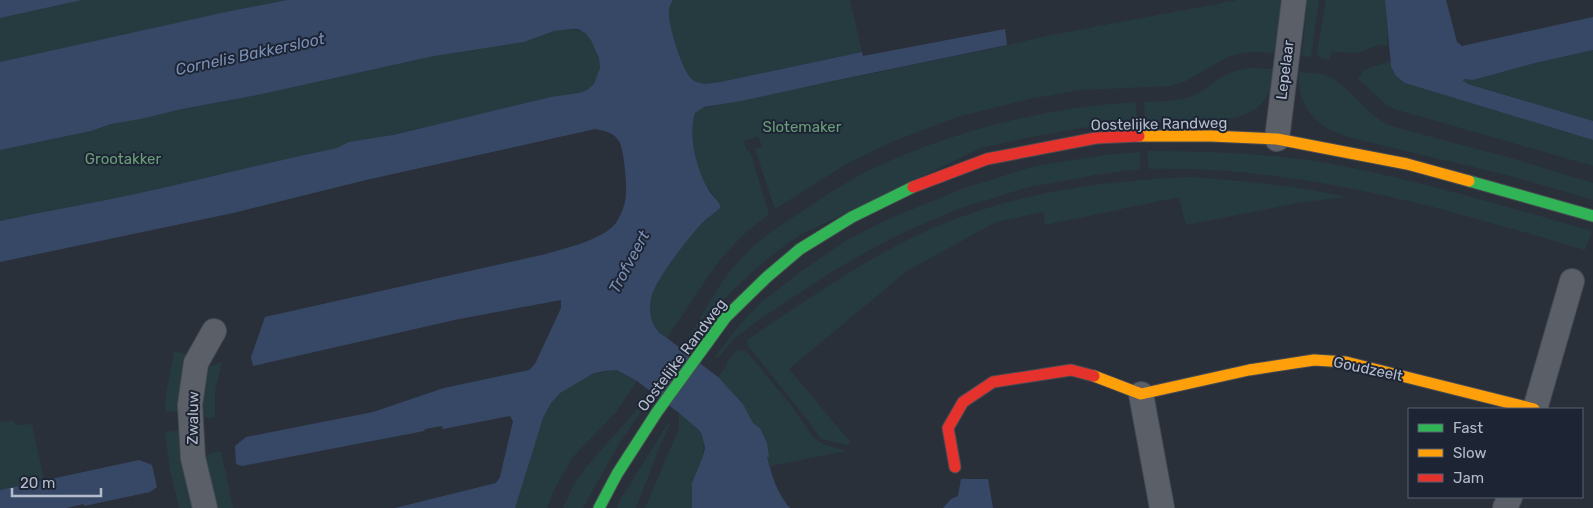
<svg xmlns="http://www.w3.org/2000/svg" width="1593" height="508" font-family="Rubik,sans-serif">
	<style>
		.green { fill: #263b40 }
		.water { fill: #374867 }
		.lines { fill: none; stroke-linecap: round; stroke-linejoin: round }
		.street-casing { stroke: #474b52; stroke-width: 26 }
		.fast-casing { stroke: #474b52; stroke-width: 13 }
		.slow-casing { stroke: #474b52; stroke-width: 13 }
		.jam-casing { stroke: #474b52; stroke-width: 13 }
		.street { stroke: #5b5f67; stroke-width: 24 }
		.fast { stroke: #30b455; stroke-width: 11 }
		.slow { stroke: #ff9f0a; stroke-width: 11 }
		.jam { stroke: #e5322d; stroke-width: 11 }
		.labels { text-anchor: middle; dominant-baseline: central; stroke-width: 4; stroke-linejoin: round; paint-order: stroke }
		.street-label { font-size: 15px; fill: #b4bccb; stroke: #1d2535 }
		.park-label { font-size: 15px; fill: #6a9d78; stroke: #1d2535 }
		.water-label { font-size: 16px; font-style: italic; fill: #7a8fb4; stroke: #1d2535 }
	</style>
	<rect width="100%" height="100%" fill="#2a303a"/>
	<!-- green -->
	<path class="green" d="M82 0H287L221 13 0 62V18Z
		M673 0H850L862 52 720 82C711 83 701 86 693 80 683 74 669 27 669 15 668 10 670 5 673 0Z
		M1238 0H1284L1277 51 1274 53 1252 52 1241 53 1227 57 1186 81 1170 86 1082 90 1029 99 957 117 894 141 848 163 775 209 755 149 762 146 758 136 744 141 747 151H750L769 214 743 235 718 262 667 338C652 330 648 315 651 299 654 281 689 237 702 223 708 217 715 213 720 207V204C714 195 707 188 702 178 695 165 686 119 699 109L996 48 1051 35Z
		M1307 0H1319L1311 57 1302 56Z
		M1326 0H1385L1388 46 1381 44 1357 53 1332 52 1329 60 1320 58 1317 52Z
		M570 29C583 30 591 37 596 48 600 60 602 74 594 84 584 97 562 95 547 98 497 110 446 122 396 134 376 139 356 140 337 148 269 162 203 179 135 194 90 204 45 211 0 221V150L91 131 111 124 141 119 182 109 262 94 434 56 524 42 554 31Z
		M1593 50V121L1463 82 1464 79 1474 80 1535 63Z
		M1390 61 1391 66 1405 83 1593 140V166L1394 109 1386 104 1358 79 1364 70Z
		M1250 68 1275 69C1269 122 1230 120 1188 121 1173 121 1159 122 1145 123L1144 102C1161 101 1179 102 1194 95 1205 90 1213 81 1224 76 1232 71 1241 70 1250 68Z
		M1299 72C1308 73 1318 73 1327 76 1350 85 1365 115 1391 126L1511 158 1593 183V200L1515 177 1356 139C1347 136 1337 134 1329 129 1307 116 1297 98 1299 72Z
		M1136 102 1137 122 1099 125 1040 135 981 148 800 235C757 263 723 299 690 338L689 337C704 313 717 285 736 264 754 242 778 227 801 212 825 196 850 179 876 167 958 129 1046 108 1136 102Z
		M1147 151C1203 151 1259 153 1315 161 1409 177 1500 205 1592 231L1585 250C1443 208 1299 165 1149 169Z
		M1140 152V169L1095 175 1025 188 961 208 927 222 892 238 836 269 757 321 734 339 718 358 715 357 737 328 757 306 800 272 847 240 886 220 962 189 1035 166 1105 155Z
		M1189 177C1242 181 1294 185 1346 197L1298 203 1186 225 1179 197 1045 225 1043 212 996 222 907 271 789 369 851 443 847 445 821 439 806 418 748 346 747 340C804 302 860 262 922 233 1006 194 1097 181 1189 177Z
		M737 350 746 351 791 405 814 438 824 445 847 451 770 466 767 457V443L760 428 753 423 743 404 718 377 727 365 726 363Z
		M174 352 189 354 181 411 165 412 166 394Z
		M222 362 215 392V417L208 418 199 413 206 368Z
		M617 370 637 381 616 412 572 458 555 488 547 508H515C521 486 528 464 535 442 539 429 543 415 551 403 565 383 594 372 617 370Z
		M643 403 645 405 619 444 583 508H563L574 484 587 466Z
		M679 413 699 430 704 441 703 456 692 483V508H645L679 428Z
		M13 420 16 425 32 424 44 480 0 490V422Z
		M669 422 670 423 661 443 636 508H617L620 500Z
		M182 430 197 508H179L170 470 165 432Z
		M221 451 233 508H215L203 458 209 454Z"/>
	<!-- water -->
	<path class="water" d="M0 0H82L0 18Z
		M287 0H673C670 5 668 10 669 15 669 27 683 74 693 80 701 86 711 83 720 82L862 52 863 56 1005 29 1007 45 828 82 741 101 704 107 695 113C688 136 696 168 708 189 711 195 717 199 720 205V208C715 213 708 217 702 223 689 237 654 281 651 299 648 315 652 330 667 338L718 377 743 404 753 423 760 428 767 443 769 457H767C772 476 777 494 790 508H692V483L703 456 705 448 702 435 699 430 679 413 637 381 617 370 604 371 592 374 560 393 551 403 543 418 515 508H395L496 483 500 477 513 421 510 416 443 429 442 426 425 429 424 431 242 466 236 464 235 446 246 437 373 412 444 388 529 370 535 364 561 308V300L459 319 253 366 251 357 265 317 546 254C566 248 602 240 616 223 621 215 626 203 626 194 627 183 624 150 619 141 613 132 605 131 595 129L366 180 233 213 0 262V221C45 211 90 204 135 194 203 179 269 162 337 148L349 142 393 135 551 97 579 93 587 90 594 84 600 68 599 58 591 40 585 33 578 29H571L554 31 524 42 434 56 262 94 182 109 141 119 111 124 91 131 0 150V62L221 13Z
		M1385 0H1446L1457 42 1462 46 1593 17V50L1535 63 1473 80 1464 79 1463 81 1468 84 1593 121V140L1405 83 1396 76 1391 66Z
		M139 460 152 465 157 487 150 492 84 506V504L66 508H0V490Z
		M961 479H988L993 508H943L951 499 958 496Z"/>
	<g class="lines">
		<defs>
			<path id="street" d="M1277 139 1294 0
				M1141 394 1162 508
				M1535 409 1572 281
				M205 508 193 458 190 405 196 363 214 331
				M1505 508 1510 497"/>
			<path id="fast" d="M1469 181 1593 216
				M599 508 617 474 657 412 726 317 767 277 800 249 852 217 913 187"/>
			<path id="slow" d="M1139 136H1211L1277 139 1407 164 1469 181
				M1094 376 1141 394 1249 370 1314 360 1346 362 1534 409"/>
			<path id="jam" d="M913 187 987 159 1096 138 1139 136
				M955 467 948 428 963 402 993 382 1071 370 1094 376"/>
		</defs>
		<!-- street casing -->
		<use href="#street" class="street-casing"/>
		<!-- fast casing -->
		<use href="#fast" class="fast-casing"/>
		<!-- slow casing -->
		<use href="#slow" class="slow-casing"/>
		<!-- jam casing -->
		<use href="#jam" class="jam-casing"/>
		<!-- street -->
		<use href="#street" class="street"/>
		<!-- fast -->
		<use href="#fast" class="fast"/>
		<!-- slow -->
		<use href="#slow" class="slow"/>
		<!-- jam -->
		<use href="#jam" class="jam"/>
	</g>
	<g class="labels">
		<!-- street labels -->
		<g class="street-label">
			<text transform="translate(1285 70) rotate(-83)">Lepelaar</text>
			<text transform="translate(1159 124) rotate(-1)">Oostelijke Randweg</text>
			<text transform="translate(682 355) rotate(-53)">Oostelijke Randweg</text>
			<text transform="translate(1368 369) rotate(12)">Goudzeelt</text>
			<text transform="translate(193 418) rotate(-89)">Zwaluw</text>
		</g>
		<!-- park labels -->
		<g class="park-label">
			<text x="802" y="127">Slotemaker</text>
			<text x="123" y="159">Grootakker</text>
		</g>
		<!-- water labels -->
		<g class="water-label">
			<text transform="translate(250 54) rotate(-12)">Cornelis Bakkersloot</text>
			<text transform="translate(629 262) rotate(-62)">Trofveert</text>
		</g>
	</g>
	<!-- legend -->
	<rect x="1408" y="408" width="175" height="90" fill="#1d2535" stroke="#596171"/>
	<rect x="1418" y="424" width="25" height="8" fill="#30b455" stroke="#596171"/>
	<text x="1453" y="433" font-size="15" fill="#b4bccb">Fast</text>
	<rect x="1418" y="449" width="25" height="8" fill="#ff9f0a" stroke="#596171"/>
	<text x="1453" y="458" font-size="15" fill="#b4bccb">Slow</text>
	<rect x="1418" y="474" width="25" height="8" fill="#e5322d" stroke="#596171"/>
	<text x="1453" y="483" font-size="15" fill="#b4bccb">Jam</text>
	<!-- scale -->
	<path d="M12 488v8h89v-8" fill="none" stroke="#b4bccb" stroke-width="2.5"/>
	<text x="20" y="488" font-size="15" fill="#b4bccb" stroke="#1d2535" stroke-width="4" paint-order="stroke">20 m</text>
</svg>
